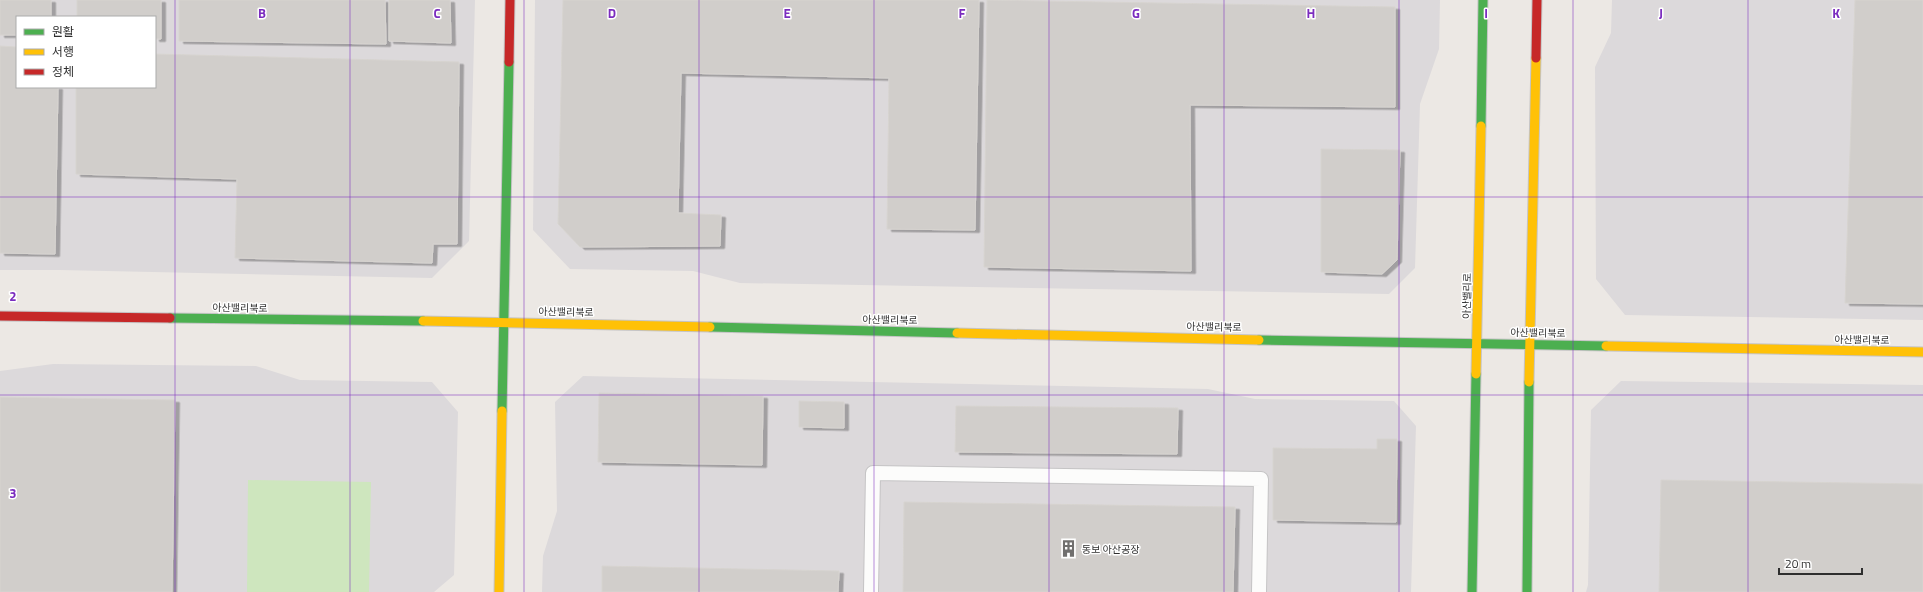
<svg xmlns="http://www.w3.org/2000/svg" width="1923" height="592" font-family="'Titillium Web','Noto Sans KR',sans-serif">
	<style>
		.industrial { fill: #dcd9db; fill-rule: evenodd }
		.green { fill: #cee6be }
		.building { fill: #d1cecb; stroke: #d7d4d0; filter: url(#shadow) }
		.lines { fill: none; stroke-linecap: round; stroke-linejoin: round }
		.lane-casing { stroke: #c5c4c5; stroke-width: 16 }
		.fast-casing { stroke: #c5c4c5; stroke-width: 11 }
		.slow-casing { stroke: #c5c4c5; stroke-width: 11 }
		.jam-casing { stroke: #c5c4c5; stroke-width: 11 }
		.lane { stroke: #fcfcfb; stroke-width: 14 }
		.fast { stroke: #4caf50; stroke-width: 9 }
		.slow { stroke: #ffc107; stroke-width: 9 }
		.jam { stroke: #c62828; stroke-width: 9 }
		.grid { fill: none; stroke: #7b2cbf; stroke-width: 1; stroke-opacity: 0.55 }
		.labels { text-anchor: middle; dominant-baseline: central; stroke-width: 3; stroke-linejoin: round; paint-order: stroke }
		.street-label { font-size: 10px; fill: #2e2e2e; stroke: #fff }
		.poi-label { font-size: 10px; fill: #2e2e2e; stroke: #fff; text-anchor: start }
		.grid-label { font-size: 13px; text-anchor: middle; font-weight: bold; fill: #7b2cbf; stroke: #fff; stroke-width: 3; stroke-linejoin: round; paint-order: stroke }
	</style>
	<defs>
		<filter id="shadow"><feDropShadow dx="4.5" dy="2.5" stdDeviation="0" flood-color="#0004"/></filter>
	</defs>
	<rect width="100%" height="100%" fill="#ece8e4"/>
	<!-- industrial -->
	<path class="industrial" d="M0 0H475L469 241 432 278 60 270H0ZM17 17H155V87H17Z
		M535 0H1440L1439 49 1420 104 1415 268 1389 294 740 283 693 271 570 269 533 230Z
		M1612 0H1923V320L1625 315 1596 279 1595 67 1611 33Z
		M53 364 256 366 300 380 432 382 458 412 454 575 434 592H0V371Z
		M583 376 1208 389 1255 399 1394 401 1416 426 1411 592H542L543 556 557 511 555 402Z
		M1621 381 1923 385V592H1586L1588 585 1591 410Z"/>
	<!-- green -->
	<path class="green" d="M248 480 371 482 369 592H247Z"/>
	<!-- building -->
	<path class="building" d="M0 0H51V17H17V35H0Z
		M77 0H161V39H155V17H77Z
		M179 0H385L386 44 179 41Z
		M389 0H450L451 43 389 41Z
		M563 0H979L975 230 887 229 889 78 681 73 678 213 721 215 720 246 580 247 558 224Z
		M987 0 1395 7V107L1190 105 1191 271 984 267Z
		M1855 0H1923V304L1845 303Z
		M0 46 17 47V87H58L55 254 0 253Z
		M155 54 459 62 457 244H433L432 263 235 258 237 179 76 174V87H155Z
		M1321 149 1400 150 1397 260 1382 274 1321 272Z
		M599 393 763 396 762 465 598 462Z
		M0 397 175 400 172 592H0Z
		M799 401 844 402V428L799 427Z
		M956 406 1178 408 1177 454 955 452Z
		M1377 439H1397L1396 522 1273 520V448L1377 449Z
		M1661 480 1923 484V592H1659Z
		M904 502 1235 507 1233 592H903Z
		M602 566 839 571 838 592H602Z"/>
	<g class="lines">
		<defs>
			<path id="lane" d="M871 592 873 473 1261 479 1259 592"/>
			<path id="fast" d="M1481 126 1483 0
				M170 318 423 321
				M710 327 957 333
				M1259 340 1606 346
				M502 411 509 62
				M1472 592 1476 374
				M1527 592 1529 382"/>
			<path id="slow" d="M423 321 710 327
				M957 333 1259 340
				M1606 346 1923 352
				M1476 374 1481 126
				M1529 382 1536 58
				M499 592 502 411"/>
			<path id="jam" d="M1536 58 1537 0
				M509 62 510 0
				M0 316 170 318"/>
		</defs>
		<!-- lane casing -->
		<use href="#lane" class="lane-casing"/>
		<!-- fast casing -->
		<use href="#fast" class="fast-casing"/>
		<!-- slow casing -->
		<use href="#slow" class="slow-casing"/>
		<!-- jam casing -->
		<use href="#jam" class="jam-casing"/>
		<!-- lane -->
		<use href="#lane" class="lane"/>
		<!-- fast -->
		<use href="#fast" class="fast"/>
		<!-- slow -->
		<use href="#slow" class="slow"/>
		<!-- jam -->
		<use href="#jam" class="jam"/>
	</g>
	<!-- grid -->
	<path class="grid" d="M175 0V592M350 0V592M524 0V592M699 0V592M874 0V592M1049 0V592M1224 0V592M1399 0V592M1573 0V592M1748 0V592M0 197H1923M0 395H1923"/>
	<!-- icons -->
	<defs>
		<symbol id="building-bare" viewBox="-9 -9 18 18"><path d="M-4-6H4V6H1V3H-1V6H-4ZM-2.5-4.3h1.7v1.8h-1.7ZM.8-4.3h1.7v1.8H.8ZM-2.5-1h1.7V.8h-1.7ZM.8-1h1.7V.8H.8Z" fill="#706f6e" stroke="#fff" stroke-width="2.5" paint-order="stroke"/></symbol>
	</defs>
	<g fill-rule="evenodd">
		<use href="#building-bare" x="1056" y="536" width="25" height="25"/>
	</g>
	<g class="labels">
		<!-- street labels -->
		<g class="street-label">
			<text transform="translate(1467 296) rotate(-89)">아산밸리로</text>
			<text transform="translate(240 308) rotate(1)">아산밸리북로</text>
			<text transform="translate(566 312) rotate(1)">아산밸리북로</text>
			<text transform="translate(890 320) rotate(1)">아산밸리북로</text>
			<text transform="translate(1214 327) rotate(1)">아산밸리북로</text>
			<text transform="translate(1538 333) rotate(1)">아산밸리북로</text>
			<text transform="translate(1862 340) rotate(1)">아산밸리북로</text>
		</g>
		<!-- poi labels -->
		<g class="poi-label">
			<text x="1082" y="549">동보 아산공장</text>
		</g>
	</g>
	<g class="grid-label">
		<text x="262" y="18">B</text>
		<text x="437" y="18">C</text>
		<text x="612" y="18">D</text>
		<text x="787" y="18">E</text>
		<text x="962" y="18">F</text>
		<text x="1136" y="18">G</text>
		<text x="1311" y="18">H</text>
		<text x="1486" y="18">I</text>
		<text x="1661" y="18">J</text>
		<text x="1836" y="18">K</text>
		<text x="13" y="301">2</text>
		<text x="13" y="498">3</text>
	</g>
	<!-- legend -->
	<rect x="16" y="16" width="140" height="72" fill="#ffffff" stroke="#ababab"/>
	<rect x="24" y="29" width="20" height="6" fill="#4caf50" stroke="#ababab"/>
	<text x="52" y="36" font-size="12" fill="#2e2e2e">원활</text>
	<rect x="24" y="49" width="20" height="6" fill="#ffc107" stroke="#ababab"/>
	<text x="52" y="56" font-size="12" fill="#2e2e2e">서행</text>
	<rect x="24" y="69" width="20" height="6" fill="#c62828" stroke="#ababab"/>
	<text x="52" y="76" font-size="12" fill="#2e2e2e">정체</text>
	<!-- scale -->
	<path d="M1779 568v6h83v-6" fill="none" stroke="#2e2e2e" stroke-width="2"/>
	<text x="1785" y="568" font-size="12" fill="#2e2e2e" stroke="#ffffff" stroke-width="3" paint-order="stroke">20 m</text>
</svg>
